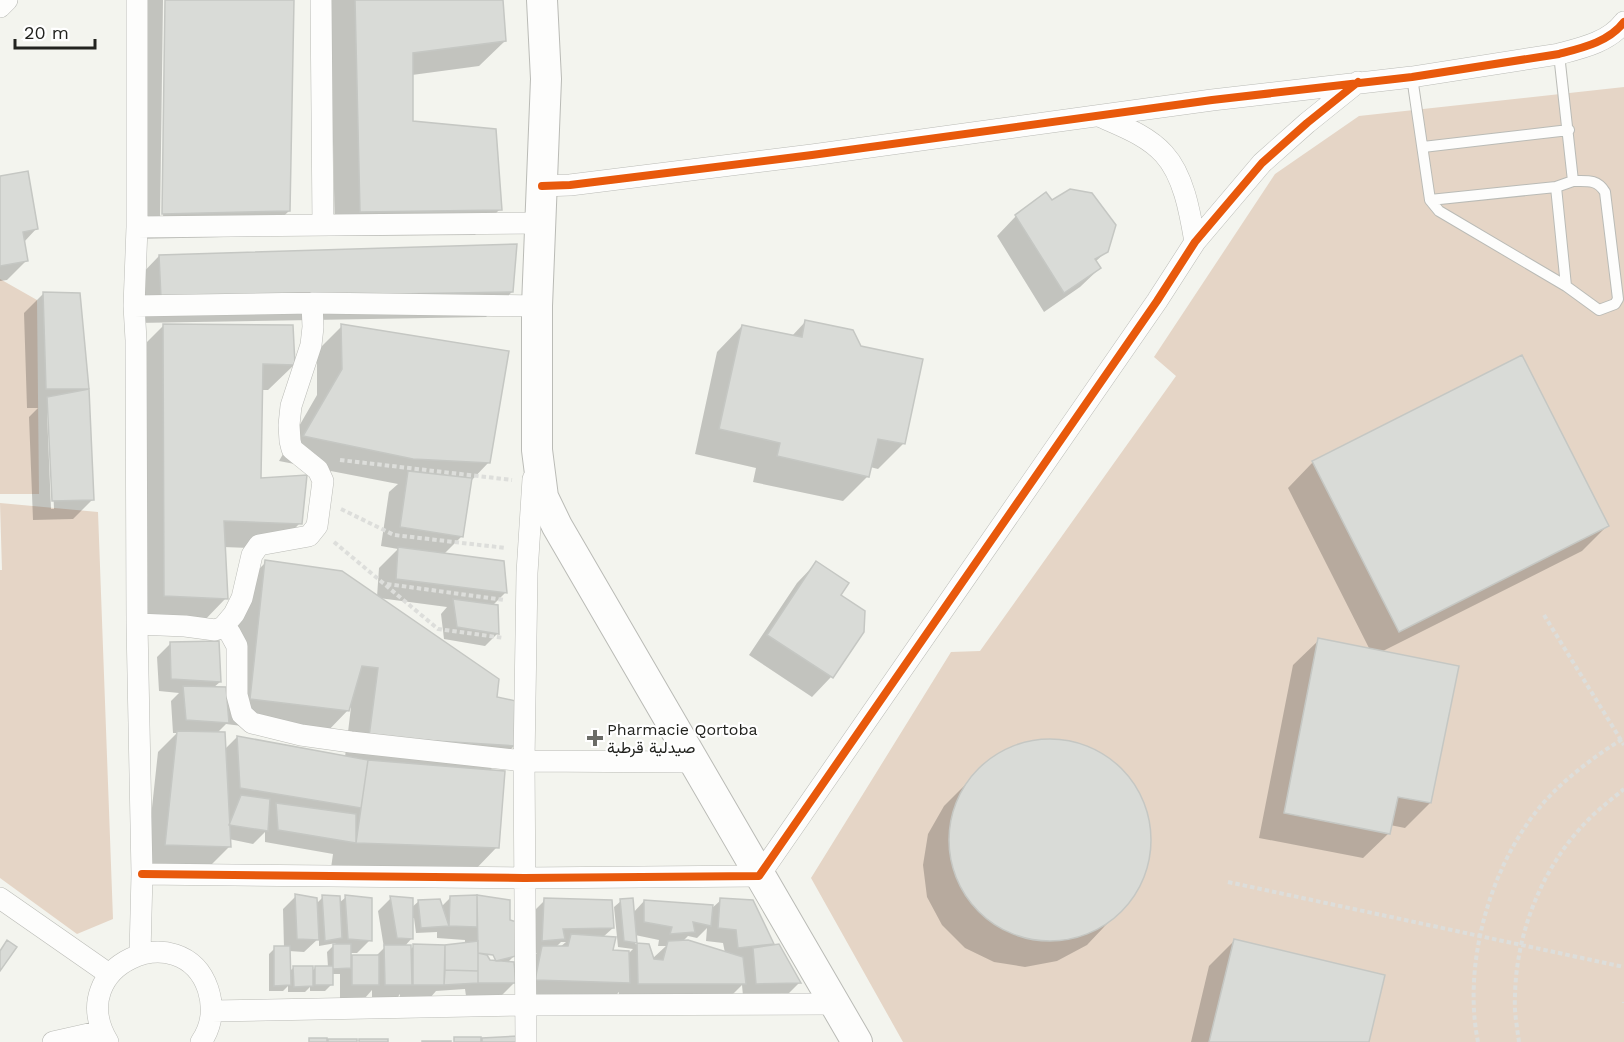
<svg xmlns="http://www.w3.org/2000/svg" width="1624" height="1042" font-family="'Work Sans',Vazirmatn,sans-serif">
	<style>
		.green { fill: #e5d5c6 }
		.shadow { fill: #0003; fill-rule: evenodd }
		.building { fill: #d9dbd7; stroke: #c5c7c3; stroke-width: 1.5 }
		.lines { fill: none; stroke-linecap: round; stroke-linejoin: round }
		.lane-casing { stroke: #babbb6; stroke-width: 12 }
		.street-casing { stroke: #babbb6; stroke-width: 22 }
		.secondary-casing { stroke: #babbb6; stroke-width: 32 }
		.path { stroke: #dddedb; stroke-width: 4; stroke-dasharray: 4.5 3; stroke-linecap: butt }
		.lane { stroke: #fdfdfc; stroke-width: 10 }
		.street { stroke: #fdfdfc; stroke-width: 21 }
		.secondary { stroke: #fdfdfc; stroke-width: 30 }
		.cycleway-casing { stroke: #fff; stroke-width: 11 }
		.cycleway { stroke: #e8590c; stroke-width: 8 }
		.poi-dot { fill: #6b6c67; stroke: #fff; stroke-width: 2 }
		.labels { text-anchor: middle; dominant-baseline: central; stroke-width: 4.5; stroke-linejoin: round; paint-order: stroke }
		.poi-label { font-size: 16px; fill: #22231f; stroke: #fff; text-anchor: start }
	</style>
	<rect width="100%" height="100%" fill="#f3f4ee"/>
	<!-- green -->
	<path class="green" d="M1624 87V1042H903L811 878 951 652 980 651 1176 376 1154 357 1275 174 1359 116Z
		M0 279 37 300 39 494H0Z
		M0 503 98 512 113 919 77 934 0 878V570H2Z"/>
	<!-- shadow -->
	<path class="shadow" d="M141 0H163L160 222H163L166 0H292L289 211 263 236 137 239Z
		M330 0H501L505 41 479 66 412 75V123L500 209 475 235 335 236Z
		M0 177 37 228 24 242 27 260 7 280 0 281Z
		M1051 202 1107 251 1095 262 1100 268 1080 287 1044 312 997 236 1016 216Z
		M159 256 512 292 486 317 136 323 134 282Z
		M43 294H78L88 390 93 499 73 519 33 520 29 417 38 408H27L24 313ZM47 412H50L54 509H51Z
		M806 321 903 444 878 469 870 467 868 476 843 501 753 482 756 468 695 454 717 352 742 326 791 337Z
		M164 325 294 365 268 390H261L260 480 300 523 275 549 223 547 226 598 201 624 139 621 138 351Z
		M342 326 489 462 470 482 461 537 443 555 505 593 492 606 498 633 485 646 444 639 441 614 447 607 379 598 495 698 515 745 489 771 497 847 472 873 331 868 333 854 265 842V832L253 844 229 839V847L210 866 146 863 158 752 177 733H173L171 701 179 693 159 691 157 657 170 644 220 682 213 688 227 703 241 587 266 562 377 597 379 568 398 549 381 546 389 492 398 484 279 461 317 395V351ZM351 707 345 757 237 737 224 750 216 734 226 724 323 736Z
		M1313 462 1607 526 1582 551 1381 652 1430 803 1405 828 1390 825 1389 833 1363 858 1259 838 1293 665 1319 640 1370 650 1288 488Z
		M816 563 862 631 831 677 812 697 749 655 797 583Z
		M1056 740 1090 748 1118 767 1139 795 1150 827 1148 861 1136 893 1087 945 1057 961 1025 967 994 962 965 948 942 925 927 897 923 865 928 834 944 806 993 757 1022 744Z
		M296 896 316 904 323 897 339 903 346 897 370 940 357 953H349L350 960 353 956 375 957 384 948 378 911 391 898 411 908 419 901 441 907 450 898 477 897 508 901V921L514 956 507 963 514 983 501 996H466L465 989 436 991 430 998H400V994L397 998 372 997V990L365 998H340V974H331V985L325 991H310V987L305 992H288V986L283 991H269V954L275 948H284L283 909ZM412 918H414L416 933 437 932V938L465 940V944L445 947 414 946 410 950 404 947 412 938ZM319 938V946L336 943 327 952 328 967H316L311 972 293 968 289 972V951L304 952ZM483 952 494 953 498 963 489 962Z
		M545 900 613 928 603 937 612 952 629 953 633 949 618 947 614 907 621 901 633 913 644 901 711 909 721 900 752 902 773 946 799 983 787 995 743 996 742 985 725 1002H619V992L609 1002 517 999 523 967 537 953H529L532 913ZM707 928 706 941 723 943 725 953 682 942 688 936 697 938ZM635 935 659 940 658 946H666L652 959 648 946 635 944ZM561 942H566L560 947 555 948Z
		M1234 941 1367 1042H1191L1209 966Z"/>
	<!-- building -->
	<path class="building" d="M165 0H294L290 211 162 214Z
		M355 0H503L506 41 413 53V121L496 129 502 210 360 212Z
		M28 171 38 229 23 232 28 261 0 266V176Z
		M1070 189 1092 193 1116 225 1108 252 1095 259 1101 268 1064 293 1015 215 1046 192 1052 200Z
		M517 244 513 292 161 298 159 255Z
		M43 292 80 293 89 389H46Z
		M805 320 853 330 861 346 923 359 905 444 878 439 869 477 777 456 780 443 719 429 742 325 802 337Z
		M163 324 293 325 295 365 263 364 261 478 307 475 302 524 224 521 228 599 164 596Z
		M341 324 509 351 490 463 413 459 303 436 342 369Z
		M1522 355 1609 526 1399 632 1312 461Z
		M89 389 94 500 52 501 47 397Z
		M408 471 472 478 463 537 400 527Z
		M398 547 504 561 507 593 396 579Z
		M265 560 342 571 499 679 497 697 516 701 517 746 369 737 378 668 362 666 349 711 250 699Z
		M816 561 849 583 841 595 865 611 864 632 833 678 767 635Z
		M453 599 498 605 499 634 457 627Z
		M1318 638 1459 666 1431 803 1398 797 1390 834 1284 813Z
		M219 641 221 682 171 679 170 642Z
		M183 686 226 687 229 723 186 720Z
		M177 731 225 732 231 847 165 845Z
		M237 736 368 760 361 808 240 788Z
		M949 840a101 101 0 1 1 202 0a101 101 0 1 1-202 0Z
		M368 760 505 771 499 848 356 843Z
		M241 795 270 799 268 831 229 825Z
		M276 803 356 814V843L278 830Z
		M295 894 317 898 319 940 297 939Z
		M322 895 340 896 342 938 325 941Z
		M345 895 372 898V941L348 939Z
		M477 895 510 900V920L520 923 516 956 496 961 493 955 478 953Z
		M477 895V927L449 926 450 896Z
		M390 896 413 898V939L397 938Z
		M544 898 612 900 614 928 563 929 565 939 542 941Z
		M633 898 637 943 624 941 620 899Z
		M720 898 753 900 774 944 738 948 736 930 718 928Z
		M440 899 449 926 421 928 418 900Z
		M644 900 713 905 711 926 693 922 695 932 670 934 672 927 644 922Z
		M571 934 616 937 613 950 629 951 630 983 535 980 542 946H568Z
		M1234 939 1385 975 1369 1042H1209Z
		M7 940 17 947 0 971V951Z
		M688 940 743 957 746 984H638L637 943 649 944 654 959 663 960 668 941Z
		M478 941V971L445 970V945Z
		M333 944H351V968L333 969Z
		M413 944 445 945 444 985H413Z
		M779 944 801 983 756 984 753 948Z
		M384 945H411L412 985H385Z
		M274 946H290L291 985 274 986Z
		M478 953 487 955 490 960 514 962 516 983H478Z
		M352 955H379V985H352Z
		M293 966H313V986L294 987Z
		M315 966H333V985H315Z
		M445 970 478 971V983L444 985Z
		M518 1036V1042H482V1038Z
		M454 1037H481V1042H454Z
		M309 1038H327V1042H309Z
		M328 1039H357V1042H328Z
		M359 1039H388V1042H359Z
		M422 1041H451V1042H422Z"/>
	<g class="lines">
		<defs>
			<path id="lane" d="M1559 54 1573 181 1556 187 1566 286
				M1412 77 1430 200 1439 211 1566 286 1599 310 1615 304 1618 299 1605 192C1597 179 1587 181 1573 181
				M1423 147 1569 130
				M1430 200 1556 187"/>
			<path id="street" d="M137 0V227L134 306 136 340 137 624 142 874 140 954
				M321 0 323 225
				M0 7 7 0
				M1099 116C1121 126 1147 135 1164 154 1184 176 1190 213 1195 242
				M542 186 570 185 812 155 1212 100 1412 77 1559 54C1582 48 1609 42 1624 22
				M137 227 540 223
				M134 306 312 303 537 306
				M137 624 185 626 215 630 223 627 230 633 237 646V695L242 714 252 723 301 735 351 742 524 761 693 762
				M223 627 234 614 242 598 252 555 259 545 309 536 317 526 323 481 318 470 292 449 290 441 289 425 291 406 311 345 313 327 312 303
				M142 874 524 878 759 876 1157 301 1195 242 1262 163 1307 123 1358 82
				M0 898 109 974
				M212 1011 526 1005 834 1004
				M53 1042 102 1031
				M108 1042C62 965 182 914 208 989 214 1008 212 1026 201 1042
				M526 1042 524 761 527 573 533 479"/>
			<path id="secondary" d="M542 0 546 79 537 306V450L543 497 557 526 857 1042"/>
		</defs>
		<!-- lane casing -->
		<use href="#lane" class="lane-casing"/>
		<!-- street casing -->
		<use href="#street" class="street-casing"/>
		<!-- secondary casing -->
		<use href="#secondary" class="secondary-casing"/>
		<!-- path -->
		<path class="path" d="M340 460 512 480
			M341 509 394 535 506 548
			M334 542 438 629 504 638
			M387 584 504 600
			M1544 615 1624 745
			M1228 882 1624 967
			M1624 1002V1003
			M1478 1042C1462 962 1491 862 1545 801 1568 776 1595 756 1624 738
			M1519 1042C1517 1027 1514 1011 1515 996 1516 932 1543 865 1589 819 1600 808 1612 799 1624 789"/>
		<!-- lane -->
		<use href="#lane" class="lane"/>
		<!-- street -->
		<use href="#street" class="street"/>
		<!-- secondary -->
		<use href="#secondary" class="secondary"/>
		<defs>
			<path id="cycleway" d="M542 186 570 185 812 155 1212 100 1412 77 1559 54C1582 48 1609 42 1624 22
				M142 874 524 878 759 876 1157 301 1195 242 1262 163 1307 123 1358 82"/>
		</defs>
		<!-- cycleway casing -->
		<use href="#cycleway" class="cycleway-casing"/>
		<!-- cycleway -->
		<use href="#cycleway" class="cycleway"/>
	</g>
	<!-- markers -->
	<path class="poi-dot" d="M592 729h6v6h6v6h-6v6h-6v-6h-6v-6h6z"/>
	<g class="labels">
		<!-- poi labels -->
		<g class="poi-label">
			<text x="607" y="729">Pharmacie Qortoba<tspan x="607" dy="18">صيدلية قرطبة</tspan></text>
		</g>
	</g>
	<!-- scale -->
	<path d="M15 39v9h80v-9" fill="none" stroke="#22231f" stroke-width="3"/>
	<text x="24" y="39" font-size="18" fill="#22231f" stroke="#ffffff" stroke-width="4.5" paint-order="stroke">20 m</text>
</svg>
